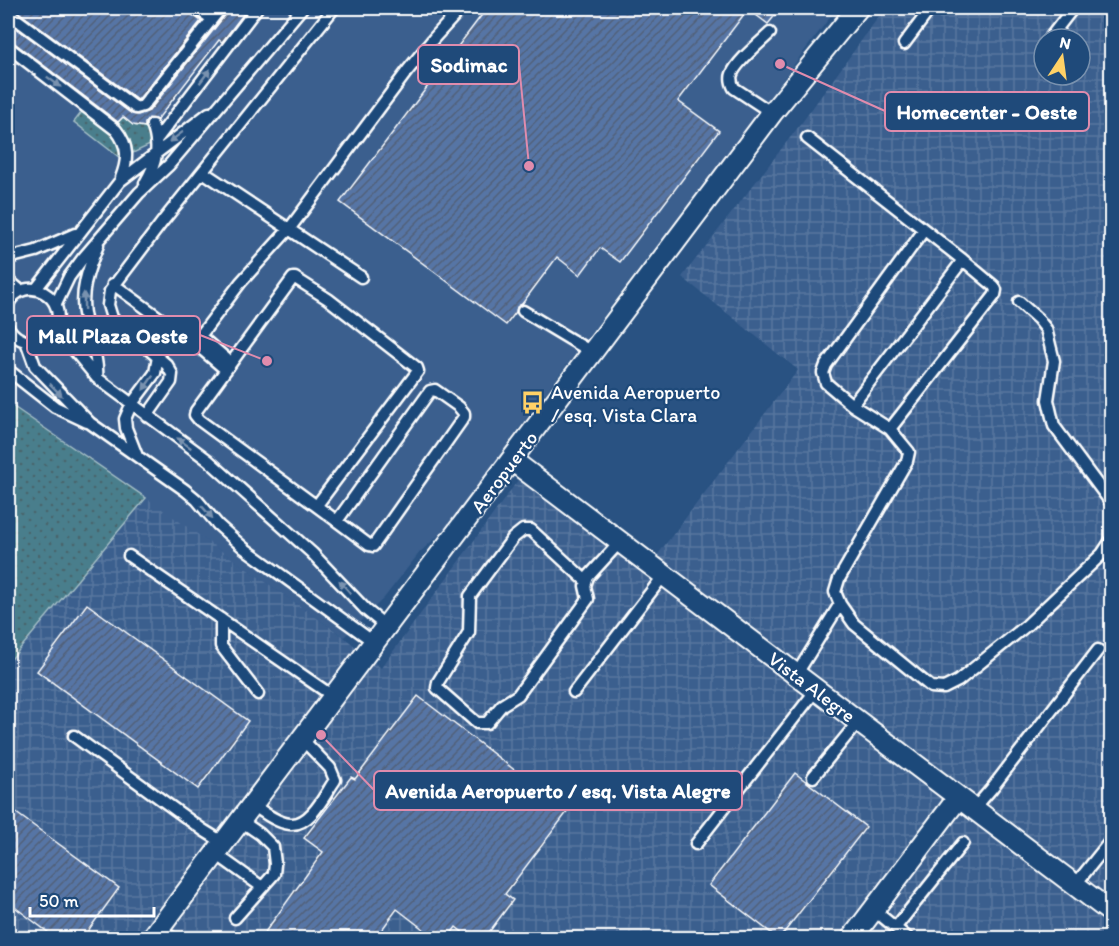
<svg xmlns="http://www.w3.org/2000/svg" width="1119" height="946" font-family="Itim,sans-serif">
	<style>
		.built { fill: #3a5f8e }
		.industrial { fill: url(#industrial-grid); fill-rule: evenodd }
		.grass { fill: url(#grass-dots); stroke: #a4bec6; stroke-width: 1.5 }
		.building { fill: url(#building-hatch); stroke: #fff; stroke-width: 1.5 }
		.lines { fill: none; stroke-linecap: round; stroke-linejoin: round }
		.service-casing { stroke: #fff; stroke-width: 15 }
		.minor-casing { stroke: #fff; stroke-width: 24 }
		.service { stroke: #1f4a7a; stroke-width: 10 }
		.minor { stroke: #1f4a7a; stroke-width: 20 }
		.oneway { fill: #7992af }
		.labels { text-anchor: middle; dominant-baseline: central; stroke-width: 4.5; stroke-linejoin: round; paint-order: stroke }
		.poi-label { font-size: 20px; fill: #fff; stroke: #1f4a7a; text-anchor: start }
		.street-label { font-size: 20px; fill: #fff; stroke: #1f4a7a }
		.leader { fill: none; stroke: #e08cad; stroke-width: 2 }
		.callout-dot { fill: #e08cad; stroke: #1f4a7a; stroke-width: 2 }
		.callout { fill: #1f4a7a; stroke: #e08cad; stroke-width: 2 }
		.callout-label { font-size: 21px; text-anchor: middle; font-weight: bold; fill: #fff }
	</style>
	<defs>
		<pattern id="industrial-grid" width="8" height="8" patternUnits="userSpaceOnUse" patternTransform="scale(1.5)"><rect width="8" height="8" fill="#3a5f8e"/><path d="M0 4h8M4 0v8" fill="none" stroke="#58779f"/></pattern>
		<pattern id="grass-dots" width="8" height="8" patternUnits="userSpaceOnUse" patternTransform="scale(1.5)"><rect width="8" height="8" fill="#497e8c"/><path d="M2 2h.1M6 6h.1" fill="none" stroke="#4a656c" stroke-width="1.8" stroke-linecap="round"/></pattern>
		<pattern id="building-hatch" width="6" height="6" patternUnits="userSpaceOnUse" patternTransform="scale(1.5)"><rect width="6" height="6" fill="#5675a5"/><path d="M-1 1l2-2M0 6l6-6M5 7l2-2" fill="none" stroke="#516078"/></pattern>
	</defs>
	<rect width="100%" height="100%" fill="#295282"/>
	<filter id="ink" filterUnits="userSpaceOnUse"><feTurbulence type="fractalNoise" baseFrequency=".0167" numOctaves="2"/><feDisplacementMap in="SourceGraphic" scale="12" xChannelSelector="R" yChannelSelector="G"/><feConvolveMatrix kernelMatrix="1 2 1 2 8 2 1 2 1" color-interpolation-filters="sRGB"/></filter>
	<g filter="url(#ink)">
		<!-- built -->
		<path class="built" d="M8 8H837L528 416 448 527 420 552 384 598 344 637 8 403Z"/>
		<!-- industrial -->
		<path class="industrial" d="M885 8H1111V938H8V663L146 498 344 637 381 668 524 472 649 566 798 370 682 277 803 121ZM1044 39H1080V75H1044Z"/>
		<!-- grass -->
		<path class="grass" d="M84 109C99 121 124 135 120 158L74 122Z
			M123 117 133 125 148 127 151 141 150 145 133 153 130 140 117 124Z
			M8 403 146 498 8 663Z"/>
		<!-- building -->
		<path class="building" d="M13 8H189L191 14 201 21 138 100Z
			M228 8H248L222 42 219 40 157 120 149 118 145 123V127L133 125 123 117 118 122 8 38V22L132 114 138 115 149 111 227 13Z
			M487 8H781L768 24 748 9 678 101 719 131 620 262 600 248 580 275 557 257 522 304 517 307 516 312 506 325 340 202Z
			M87 604 248 721 198 789 37 671Z
			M418 696 568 811 505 894 513 900 484 939H471L456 927 447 939H436L397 909 375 939H260L323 852 304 838 351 777 355 779Z
			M795 773 866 827 779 939 709 885Z
			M8 807 119 888 82 939H57L8 902Z"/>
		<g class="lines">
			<defs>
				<path id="service" d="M196 8 212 19
					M8 13 136 108 143 106 221 8
					M770 33C760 43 737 61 732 74 730 79 732 84 734 88L772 113
					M1049 39 1073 8
					M904 44 931 8
					M1044 46V45
					M8 47 116 130C129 146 128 160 121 178
					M807 138 963 260
					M157 139 257 8
					M203 172 361 277
					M145 183C157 163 160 146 152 125
					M8 258 36 251 75 234
					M8 280 21 291
					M113 284 198 346 226 370
					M36 289 120 181 209 113
					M1019 302 1038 319 1046 329 1054 361 1048 400 1054 426 1112 504
					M8 304C25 271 71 298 54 329 50 336 43 340 35 341 23 343 14 337 8 327
					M56 304 69 277 83 258 139 193 169 165 302 8
					M523 311 593 353
					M55 327 97 378 208 460 312 553 366 610 387 627
					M200 336 231 363
					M26 341 35 366 90 423 185 490 197 500 218 525 244 548 375 643
					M194 344 241 282 290 228 408 70 434 38 456 14 447 8
					M8 370 55 407 87 422
					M97 378C99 357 89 339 85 319 79 293 88 269 98 245
					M852 405 826 383 823 373 826 365 924 230
					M147 416 171 382 172 374 167 365 112 318 108 305 110 291 163 221 334 8
					M137 456 126 428 125 419 131 405 155 373 158 357
					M317 505 418 371 417 368 328 299 295 278H293L196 411 195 415 199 420C256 462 313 503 369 545L373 546 464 417V413L459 407 435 390 430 391 337 521
					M129 556 334 697
					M586 581 531 530H523L513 538 470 596 469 632 438 682 437 688 477 723H487L502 705 518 695 588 599 585 586 588 577 620 542
					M840 604 835 592 839 579 907 461 909 452 890 429 852 405 963 260 994 286 996 290 995 295 890 429
					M221 619V646L258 694
					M796 675 840 604 854 624 931 687 944 688 958 681 1027 625 1102 554 1112 539
					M574 692 664 575
					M74 736 203 830 224 843
					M813 777 858 722
					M253 805C263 812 277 823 290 824 311 826 325 794 335 780L330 768 302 739
					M974 809 992 788 1098 650
					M696 844 816 690
					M216 854 262 887
					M1075 885 1112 839
					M874 910 908 938
					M235 918 274 874 275 864 273 847 260 834 241 821
					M896 927 963 843
					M159 929 172 938"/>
				<path id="minor" d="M513 461 1112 913
					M152 938 772 113 858 8
					M852 938 958 798"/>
			</defs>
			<!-- service casing -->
			<use href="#service" class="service-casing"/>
			<!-- minor casing -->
			<use href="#minor" class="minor-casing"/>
			<!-- service -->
			<use href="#service" class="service"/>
			<!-- minor -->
			<use href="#minor" class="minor"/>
		</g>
		<!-- one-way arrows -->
		<defs><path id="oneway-solid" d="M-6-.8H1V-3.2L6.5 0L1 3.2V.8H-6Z" transform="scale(1.5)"/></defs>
		<g class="oneway">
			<use href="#oneway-solid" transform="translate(205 76) rotate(-53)"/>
			<use href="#oneway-solid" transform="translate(54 82) rotate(37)"/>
			<use href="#oneway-solid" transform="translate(176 137) rotate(143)"/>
			<use href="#oneway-solid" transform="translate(84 301) rotate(-91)"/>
			<use href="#oneway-solid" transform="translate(148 383) rotate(125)"/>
			<use href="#oneway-solid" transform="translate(56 390) rotate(45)"/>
			<use href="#oneway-solid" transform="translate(184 443) rotate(-144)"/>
			<use href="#oneway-solid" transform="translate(207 512) rotate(49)"/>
			<use href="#oneway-solid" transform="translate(345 587) rotate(-133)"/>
		</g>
	</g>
	<!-- icons -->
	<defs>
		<symbol id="bus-bare" viewBox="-9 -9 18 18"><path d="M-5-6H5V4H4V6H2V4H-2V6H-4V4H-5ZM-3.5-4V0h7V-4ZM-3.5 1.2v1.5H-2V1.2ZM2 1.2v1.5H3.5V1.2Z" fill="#ffd166" stroke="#1f4a7a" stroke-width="2.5" paint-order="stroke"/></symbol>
	</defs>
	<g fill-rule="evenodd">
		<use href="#bus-bare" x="516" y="386" width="33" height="33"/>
	</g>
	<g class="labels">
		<!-- poi labels -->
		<g class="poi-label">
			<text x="551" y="392">Avenida Aeropuerto<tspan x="551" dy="23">/ esq. Vista Clara</tspan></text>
		</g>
		<!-- street labels -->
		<g class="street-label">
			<text transform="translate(504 472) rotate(-53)">Aeropuerto</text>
			<text transform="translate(812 687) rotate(37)">Vista Alegre</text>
		</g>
	</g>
	<!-- callouts -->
	<path class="leader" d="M529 166L519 64M780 64L885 111M267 361L200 335M321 735L374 790"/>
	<g class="callout-dot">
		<circle cx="529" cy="166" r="6"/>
		<circle cx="780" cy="64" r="6"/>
		<circle cx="267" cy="361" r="6"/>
		<circle cx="321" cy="735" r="6"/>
	</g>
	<g class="callout">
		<rect x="418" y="45" width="101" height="39" rx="6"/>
		<rect x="885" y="92" width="204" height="39" rx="6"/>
		<rect x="27" y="316" width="173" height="39" rx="6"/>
		<rect x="374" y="771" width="368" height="39" rx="6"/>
	</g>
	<g class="callout-label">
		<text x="469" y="72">Sodimac</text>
		<text x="987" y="119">Homecenter - Oeste</text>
		<text x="113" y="343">Mall Plaza Oeste</text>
		<text x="558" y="798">Avenida Aeropuerto / esq. Vista Alegre</text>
	</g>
	<!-- margin -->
	<rect width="1119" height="946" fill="none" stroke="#1f4a7a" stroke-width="30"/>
	<rect x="15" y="15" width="1089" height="916" fill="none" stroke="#fff" stroke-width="2" filter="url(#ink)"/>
	<!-- north arrow -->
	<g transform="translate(1062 57) rotate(13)"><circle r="28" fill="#1f4a7a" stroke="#7992af" stroke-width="1.5"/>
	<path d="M0-4.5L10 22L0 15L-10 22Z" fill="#ffd166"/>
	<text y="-9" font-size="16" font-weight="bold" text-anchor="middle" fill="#ffffff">N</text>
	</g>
	<!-- scale -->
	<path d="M30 907v9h124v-9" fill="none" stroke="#ffffff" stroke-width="3"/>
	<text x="39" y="907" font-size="18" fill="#ffffff" stroke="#1f4a7a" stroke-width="4.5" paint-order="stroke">50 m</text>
</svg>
